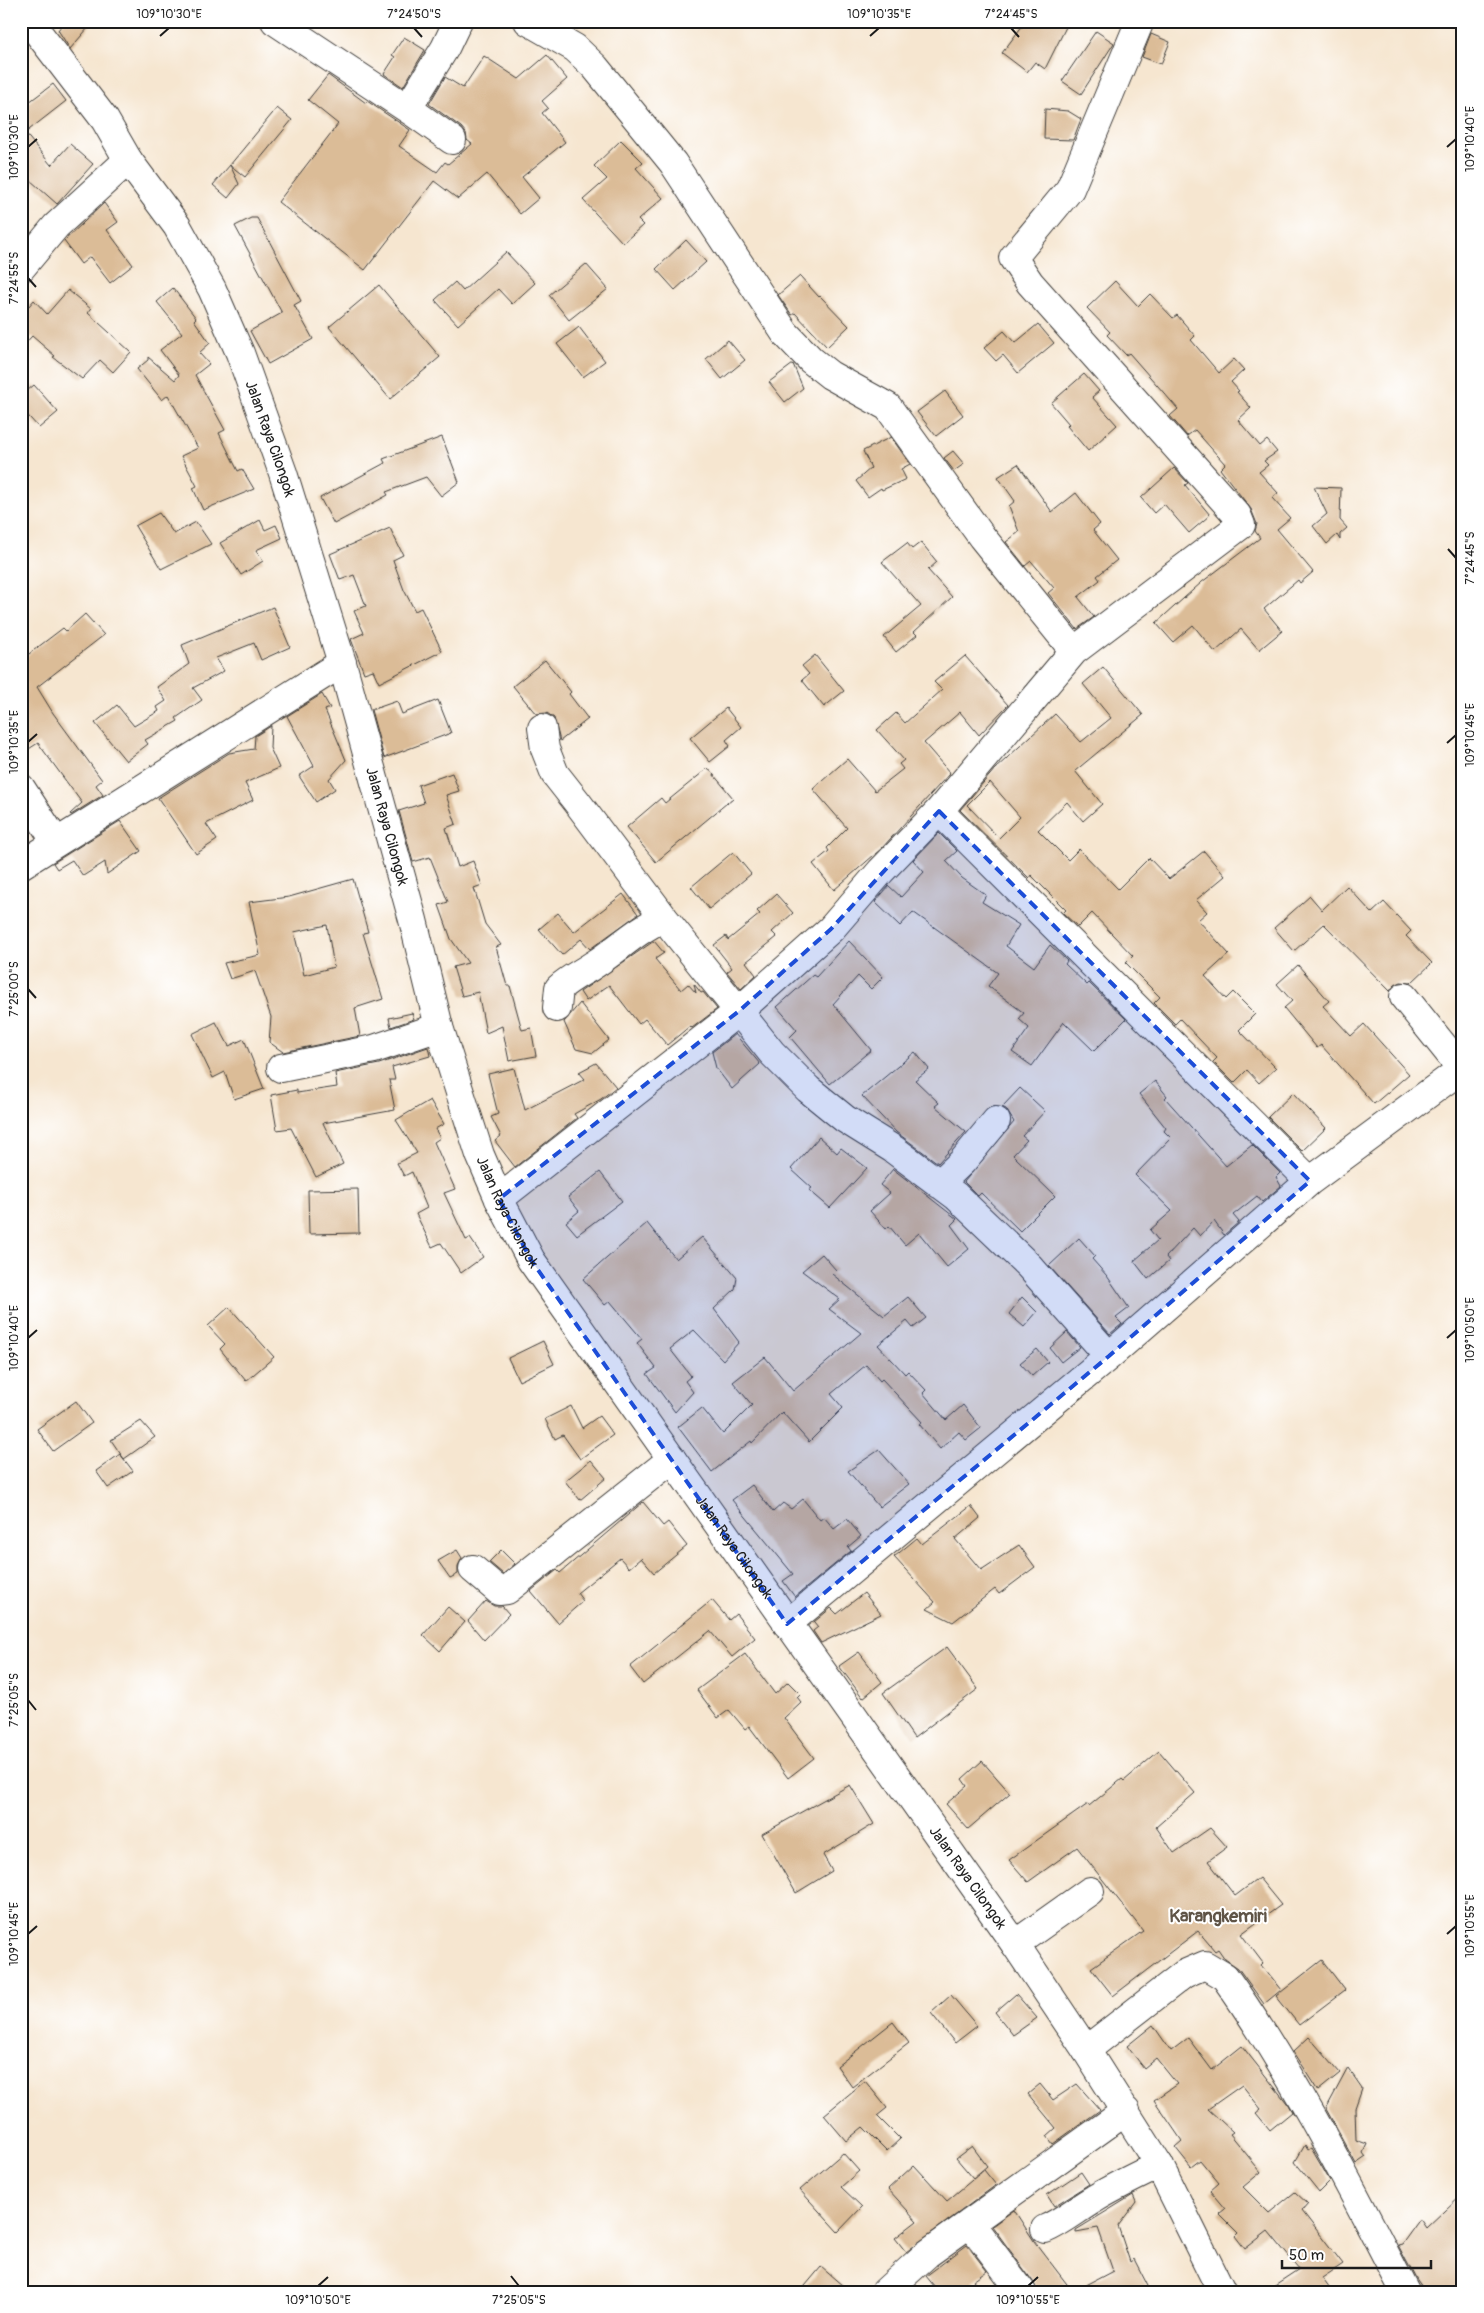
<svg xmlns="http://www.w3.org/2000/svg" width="1484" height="2313" font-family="Pangolin,sans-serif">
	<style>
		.building { fill: #dbbc97; fill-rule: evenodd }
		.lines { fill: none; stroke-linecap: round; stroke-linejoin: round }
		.minor-casing { stroke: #3d3a37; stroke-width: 30 }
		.highway-casing { stroke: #3d3a37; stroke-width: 30 }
		.minor { stroke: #fff; stroke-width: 28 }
		.highway { stroke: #fff; stroke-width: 28 }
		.marked { fill: #1d4ed8; fill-opacity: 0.2; stroke: #1d4ed8; stroke-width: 4; stroke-dasharray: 10 6; stroke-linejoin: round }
		.ticks { fill: none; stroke: #1c1c1c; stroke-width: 2 }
		.labels { text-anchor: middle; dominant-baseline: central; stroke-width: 4; stroke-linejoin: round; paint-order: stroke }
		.street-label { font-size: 15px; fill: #1c1c1c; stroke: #fff }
		.quarter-label { font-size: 18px; font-weight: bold; fill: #5f5447; stroke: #fff }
		.neatline { fill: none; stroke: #1c1c1c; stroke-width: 2 }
		.ticks-label { font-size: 12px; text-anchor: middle; fill: #1c1c1c }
	</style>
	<rect width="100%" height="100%" fill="#fff"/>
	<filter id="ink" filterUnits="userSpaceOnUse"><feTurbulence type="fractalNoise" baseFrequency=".02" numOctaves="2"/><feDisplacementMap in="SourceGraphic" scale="10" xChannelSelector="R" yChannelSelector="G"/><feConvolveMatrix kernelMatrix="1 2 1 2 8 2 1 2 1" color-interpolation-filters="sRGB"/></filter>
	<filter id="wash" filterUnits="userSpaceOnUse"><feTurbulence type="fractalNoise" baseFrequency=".0096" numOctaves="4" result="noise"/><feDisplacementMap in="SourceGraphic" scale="20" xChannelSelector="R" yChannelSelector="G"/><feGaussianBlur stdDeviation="1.12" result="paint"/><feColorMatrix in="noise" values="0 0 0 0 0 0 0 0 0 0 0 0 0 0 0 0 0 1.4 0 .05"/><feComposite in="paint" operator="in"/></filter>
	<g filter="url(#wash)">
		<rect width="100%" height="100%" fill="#f6e6d0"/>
		<g id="blocks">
			<!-- building -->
			<path class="building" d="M65 21H94L70 49 58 30Z
				M1026 21H1069L1045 69 1035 62 1027 72 1002 53Z
				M1096 31 1114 43 1081 94 1062 81Z
				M1151 34 1170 42 1161 64 1142 57Z
				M404 37 425 50 403 87 384 74 395 57 392 55Z
				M547 55 567 79 542 101 548 108 542 113 565 142 522 177 539 198 520 214 487 174 458 199 434 181 365 270 278 202 338 124 308 100 328 75 366 103 367 101 410 130 399 146 437 172 445 162 448 164 472 144 467 140 466 133 461 127 429 104 445 77 463 88 484 56 519 79Z
				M53 84 66 101 25 133 51 165 70 144 93 164 57 204 21 172V108Z
				M277 108 292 120 245 177 230 165Z
				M1045 109 1068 111 1081 119 1073 140 1044 139Z
				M621 140 643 162 636 168 663 198 638 220 643 225 623 243 583 200 607 179 594 166Z
				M230 165 239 184 228 198 213 185Z
				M104 203 118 222 107 230 133 265 110 283 90 257 81 264 64 241Z
				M251 218H257L301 301 294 305 313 339 268 364 250 331 282 313 235 226Z
				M686 240 706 262 675 290 656 269Z
				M506 252 535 283 512 304 498 289 458 325 435 300 455 282 463 291Z
				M586 264 608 289 569 320 549 295Z
				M800 276 819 297 820 296 849 326 827 347 795 313 792 315 778 295Z
				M1115 281 1138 306 1150 294 1173 318 1177 315 1195 336 1191 340 1219 373 1234 359 1244 370 1231 382 1239 391 1237 392 1251 408 1238 420 1260 446 1267 440 1277 452 1264 461 1268 465 1259 472 1278 493 1272 498 1290 518 1277 529 1313 572 1300 583 1298 580 1264 609 1282 631 1259 650 1241 629 1215 652 1193 625 1173 642 1156 623 1202 582 1260 538 1255 531 1257 524 1251 509 1220 469 1225 464 1195 430 1187 436 1170 416 1178 409 1129 353 1126 355 1107 335 1110 332 1087 308Z
				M379 285 440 357 390 399 329 327Z
				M173 288 196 318 194 320 210 343 199 353 209 364 195 375 225 430 219 433 238 471 242 469 254 489 203 510 193 488 197 486 181 456 198 448 168 395 162 400 137 369 148 360V357L175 380 179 375 160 350 182 333 157 302Z
				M68 290 91 309 88 313 131 352 113 372 100 360 82 379 53 357 55 356 32 336 21 348V300L29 306 34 300 47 314Z
				M1038 324 1054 343 1018 373 1003 355 996 361 984 348 1004 331 1015 343Z
				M579 327 605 361 583 377 557 344Z
				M728 340 745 360 722 379 706 359Z
				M793 364 803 388 785 402 769 382Z
				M1084 374 1099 391 1092 397 1117 425 1088 451 1067 426 1069 424 1051 403Z
				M34 385 58 412 39 428 21 408V396Z
				M945 391 963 415 936 436 917 412Z
				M442 437 459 482 441 496 426 477 386 492 388 495 334 524 320 498 385 463 383 459Z
				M891 437 910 464 901 469 906 479 882 490 881 488 868 497 856 481 871 468 863 451Z
				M953 451 964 464 954 471 944 458Z
				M1018 464 1052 512 1076 493 1100 524 1093 530 1117 560 1097 576 1100 580 1078 597 1094 617 1077 629 1048 593 1054 588 1031 561 1025 566 1006 542 1019 532 1009 506 1015 501 998 477Z
				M1174 468 1188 483 1185 485 1210 515 1189 533 1164 504 1154 513 1141 498Z
				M1314 487 1341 488 1340 520 1347 528 1340 534V540L1337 535 1327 544 1313 526 1327 514Z
				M159 513 174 534 196 522 211 544 161 569 135 526Z
				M260 520 265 530 276 525 282 538 256 550 263 561 241 575 220 543Z
				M390 528 403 555 393 560 404 590 415 611 421 608 442 651 379 683 373 670 364 673 351 639 364 633 354 611 366 606 354 575 340 580 330 554Z
				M921 542 937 562 928 570 952 597 914 632 917 635 896 652 884 637 921 606 882 562 907 543 912 549Z
				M273 607 290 647 261 660 254 643 216 658 224 671 193 688 202 700 176 718 178 721 145 740 148 744 126 761 95 723 117 705 134 726 159 711 157 707 166 701 157 687 189 664 182 645Z
				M85 614 104 635 37 687 53 713 102 780 96 785 103 795 71 815 70 814 82 803 38 743 21 754V660L63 628 66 631Z
				M815 655 844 691 824 707 802 680 809 674 802 666Z
				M965 656 1008 705 979 735 960 712 924 743 950 773 882 848 834 890 813 864 829 851 827 848 847 828 813 789 847 759 875 791 903 769 899 764 904 760 877 730 896 713 905 723 942 690 934 682Z
				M545 660 571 692 569 694 588 719 560 741 554 718 547 713 536 714 513 686Z
				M1103 667 1143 715 1075 771 1102 804 1083 821 1067 802 1038 830 1068 860 1079 849 1118 889 1149 858 1169 879 1204 851 1225 876 1196 900 1207 912 1198 920 1229 954 1205 976 1226 999 1233 992 1255 1014 1239 1030 1276 1068 1259 1083 1247 1070 1234 1083 1213 1062 1217 1058 1180 1019 1175 1024 1154 1003 1160 997 1126 963 1133 956 1092 913 1078 927 1063 913 1066 910 1031 875 1029 878 960 810 995 769 1055 714 1081 742 1111 718 1083 684ZM990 782 1020 817 999 838 967 805Z
				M322 694 330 708 325 710 346 760 329 779 335 789 316 802 299 776 314 766 287 716Z
				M438 700 451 733 384 758 371 710 397 701 402 714Z
				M726 708 741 727 726 740 730 746 710 762 690 738Z
				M271 726 270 748 279 768 245 783 253 800 206 824 217 840 196 854 158 798 229 753 254 749 255 736Z
				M708 768 733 798 656 862 627 827 661 798 665 803Z
				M452 773 459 791 446 795 456 824 446 828 458 867 473 861 482 885 474 888 485 924 501 945 496 947 507 986H510L522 1030 531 1028 536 1056 509 1061 502 1026 486 1033 478 992 462 996 453 967 468 963 451 939 439 905 448 902 430 857 413 862 399 811 424 803 418 785Z
				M120 821 141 851 107 874 105 862 83 876 72 860 57 869 53 863Z
				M939 833 957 851 946 861 962 878 986 895 982 902 1019 925 1006 946 1034 967 1050 945 1067 961 1065 964 1087 985 1089 983 1126 1019 1094 1051 1064 1022 1032 1066 1012 1052 1029 1028 1019 1019 1024 1013 988 986 998 973 913 912 900 926 875 902 889 886 901 897 924 872 913 860Z
				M733 852 751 874 709 909 691 887Z
				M353 879 368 932 363 933 383 999 355 1008 360 1036 283 1052 269 1042 271 1017 255 971 230 979 224 963 260 955 249 902 289 897ZM327 925 334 967 304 975 294 932Z
				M1347 886 1372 913 1384 902 1411 931 1406 936 1432 963 1411 983 1401 982 1395 985 1390 991 1324 924 1294 951 1274 928 1310 896 1322 910Z
				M623 894 638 914 590 949 581 939 562 955 539 929 558 913 574 932Z
				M776 894 793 913 772 932 777 937 746 962 756 975 741 989 727 972 732 968 714 945 726 936 728 940 760 914 757 911Z
				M654 941 664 953 655 959 681 990 688 984 696 993 694 984 701 993 703 992 717 1009 692 1028 690 1026 667 1045 645 1019 639 1024 609 985 586 1001 580 992Z
				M849 941 883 977 871 989 858 976 833 1004 871 1050 830 1084 790 1037 797 1030 777 1007 813 975 816 977Z
				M1298 965 1329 1001 1323 1006 1351 1036 1364 1024 1409 1074 1374 1104 1321 1045 1317 1048 1284 1008 1292 1001 1277 984Z
				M580 1003 609 1040 593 1053 576 1049 564 1022Z
				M412 1013 414 1019 391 1027 389 1018Z
				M216 1022 229 1046 244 1039 264 1089 234 1099 225 1072 213 1078 192 1034Z
				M735 1034 760 1064 732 1089 716 1068 712 1052Z
				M428 1047 430 1056 392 1067 395 1080H389L395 1110 323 1123 343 1164 316 1177 291 1128 277 1130 271 1095 297 1090V1093L337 1087 335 1073 379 1064Z
				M915 1052 929 1069 915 1080 939 1103 935 1106 966 1132 938 1163 896 1132 862 1096Z
				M596 1063 616 1087 601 1099 574 1114 577 1118 515 1167 495 1141 501 1136 491 1117 498 1114 488 1074 514 1068 525 1110 585 1079 579 1072Z
				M1155 1081 1167 1096 1165 1098 1226 1166 1252 1145 1280 1173 1276 1177 1281 1186 1262 1202 1257 1196 1233 1215 1239 1222 1224 1235 1214 1221 1200 1236 1193 1228 1166 1257 1169 1261 1148 1279 1134 1261 1158 1240 1150 1230 1172 1211 1135 1175 1171 1138 1164 1131 1166 1128 1139 1094Z
				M1020 1088 1045 1111 1022 1136 1027 1140 1013 1155 1055 1196 1020 1231 981 1193 978 1196 964 1182 1014 1122 1006 1109 1002 1107Z
				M1293 1093 1326 1128 1302 1151 1268 1117Z
				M430 1100 444 1124 435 1129 440 1138 434 1142 455 1189 444 1193 466 1240 470 1238 483 1257 461 1273 441 1243 432 1247 416 1214 427 1208 412 1172 404 1176 397 1163 417 1153 396 1120Z
				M819 1137 837 1153 841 1148 867 1168 830 1208 809 1190 812 1188 791 1169Z
				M893 1169 957 1219 951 1225 969 1249 947 1267 919 1233 905 1245 889 1226 886 1229 870 1211 890 1193 880 1185Z
				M600 1172 622 1201 577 1235 566 1222 579 1211 568 1197Z
				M358 1189 359 1233 309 1234 308 1190Z
				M647 1223 676 1259 702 1237 737 1278 735 1289 714 1309 739 1342 723 1360 694 1330 670 1349 691 1376 685 1381 693 1392 675 1412 647 1374 656 1368 637 1343 642 1339 610 1301 605 1305 583 1279Z
				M1079 1238 1095 1256 1092 1259 1107 1276 1129 1308 1116 1318 1122 1324 1110 1334 1049 1266Z
				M822 1254 836 1270 832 1274 884 1316 908 1297 926 1318 913 1328 907 1321 878 1345 905 1374 908 1371 926 1390 923 1393 946 1420 963 1405 981 1428 966 1440 959 1432 940 1449 919 1424 922 1422 882 1379 880 1381 866 1365 831 1394 843 1408 809 1442 782 1412 752 1443 751 1441 712 1472 678 1427 702 1408 723 1434 752 1405 733 1382 765 1357 793 1391 861 1333 829 1309 840 1299 802 1271Z
				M1022 1297 1037 1312 1024 1327 1009 1314Z
				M229 1307 274 1357 246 1381 220 1349 225 1344 208 1326Z
				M1067 1332 1080 1347 1061 1362 1050 1348Z
				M543 1341 554 1364 519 1381 508 1358Z
				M1037 1349 1048 1362 1032 1376 1020 1363Z
				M76 1401 92 1423 53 1451 37 1429Z
				M571 1406 582 1428 599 1416 613 1435 580 1459 563 1435 555 1439 545 1419Z
				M141 1421 155 1437 124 1459 111 1440Z
				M879 1450 909 1484 879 1507 848 1471Z
				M120 1454 133 1471 108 1488 96 1471Z
				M591 1460 606 1478 580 1500 565 1481Z
				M752 1485 773 1512 783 1503 791 1509 803 1499 820 1520 824 1517 834 1529 847 1519 861 1536 848 1547 851 1551 795 1597 783 1581 793 1574 732 1500Z
				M643 1502 663 1526 668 1522 687 1546 654 1573 641 1558 629 1568 620 1558 577 1593 583 1601 558 1623 531 1591 557 1570 560 1573Z
				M971 1506 980 1518 955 1539 981 1570 1019 1545 1035 1567 999 1594 995 1589 953 1622 927 1609 935 1602 894 1557 917 1538 922 1544Z
				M457 1550 462 1558 458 1566V1574L450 1578 438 1561Z
				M501 1550 515 1564 503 1574 489 1562Z
				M864 1593 881 1614 821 1643 813 1631 818 1627 814 1622 831 1608 837 1614Z
				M712 1600 729 1620 736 1614 755 1638 732 1657 710 1631 643 1684 630 1667Z
				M486 1601 494 1606H502L509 1614 484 1640 468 1621Z
				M448 1607 465 1622 440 1651 423 1635Z
				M947 1647 978 1689 914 1738 883 1693Z
				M859 1652 882 1682 863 1698 839 1666Z
				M745 1654 775 1694 788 1682 800 1694 797 1697 801 1702 784 1718 814 1758 788 1778 749 1726 745 1729 729 1710 718 1718 697 1690Z
				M1159 1751 1195 1793 1156 1827 1174 1853 1210 1828 1227 1847 1208 1861 1235 1896 1259 1878 1281 1905 1241 1934 1263 1963 1261 1965 1281 1990 1264 2004 1238 1968 1225 1959 1218 1949 1215 1951 1198 1931 1113 1996 1091 1968 1143 1931 1077 1847 1028 1882 1009 1860 1088 1804 1089 1806 1122 1779 1124 1781Z
				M982 1761 1010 1793 968 1829 946 1804 967 1786 962 1779Z
				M850 1785 874 1824 823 1855 832 1871 796 1893 762 1834Z
				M1322 1960 1345 1990 1299 2025 1276 1996Z
				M1016 1994 1037 2018 1013 2035 995 2012Z
				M951 1995 977 2026 955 2043 931 2013Z
				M893 2022 909 2043 852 2087 837 2066Z
				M1153 2025 1171 2051 1188 2038 1212 2070 1242 2046 1287 2103 1292 2112 1270 2130 1256 2113 1261 2109 1242 2085 1208 2109 1233 2132 1230 2134 1261 2172 1243 2187 1269 2213 1295 2192 1308 2204 1302 2211 1343 2264 1322 2278 1332 2292H1264L1299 2269 1268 2231 1245 2249 1235 2236 1238 2233 1219 2214 1225 2209 1210 2191 1219 2183 1200 2160 1191 2167 1175 2147 1182 2141 1154 2100 1177 2084 1156 2058 1144 2068 1127 2046Z
				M1309 2037 1340 2073 1318 2091 1293 2052Z
				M1348 2068 1362 2088 1355 2108 1356 2140 1367 2144 1363 2153 1366 2157 1356 2164 1326 2109Z
				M865 2081 887 2108 877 2116 900 2139 887 2151 863 2127 846 2141 824 2115Z
				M1040 2084 1053 2100 1077 2084 1100 2110 1053 2144 1047 2136 1056 2128 1028 2094Z
				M1305 2145 1308 2150 1311 2148 1330 2181 1319 2192 1295 2162Z
				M972 2146 987 2166 973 2178 956 2158Z
				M843 2153 859 2171 841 2187 862 2207 838 2232 800 2190Z
				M914 2165 947 2201 984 2170 996 2185 906 2252 895 2238 917 2221 888 2189Z
				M1081 2172 1089 2184 1054 2206 1047 2195Z
				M1463 2193V2292H1425L1417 2281 1398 2245 1402 2244 1420 2219 1426 2228Z
				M1133 2195 1136 2202 1118 2226 1130 2262 1134 2259 1151 2292H1037L1034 2283 992 2226 1014 2210 1034 2241 1073 2292 1113 2271 1098 2228 1076 2232V2230Z
				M967 2245 987 2271 973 2281 982 2292H939L926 2276Z
				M821 2267 850 2292H800Z"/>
		</g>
	</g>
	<g filter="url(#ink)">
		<use href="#blocks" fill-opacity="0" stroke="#3d3a37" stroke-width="1"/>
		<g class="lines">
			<defs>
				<path id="minor" d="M275 21 414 113 452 140
					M528 21 575 48 595 67 673 163 785 333 811 360 830 375 888 407 982 537 1074 651
					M408 108 445 48 458 21
					M21 268 56 226 128 160
					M542 728 545 749 555 774 577 802 664 918
					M21 788 56 842
					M21 865 342 663
					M1404 997 1462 1069
					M557 1008 559 988C570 978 583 972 595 964 618 949 639 928 664 918L772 1053 808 1089 845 1119 893 1149 956 1196 1029 1266 1109 1356
					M281 1068 374 1049 439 1027
					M1310 1181 1463 1068
					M939 1184 962 1162 996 1121
					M499 1199 739 1011 831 929 881 871 939 811 1074 651 1241 525 1237 515 1030 283 1013 258 1070 189 1140 21
					M473 1569 499 1591 507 1590 672 1459
					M787 1624 1109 1356 1310 1181 939 811
					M1015 1944 1090 1891
					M1086 2050 1184 1974 1205 1965 1225 1977C1295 2076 1349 2184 1405 2292
					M970 2223 1022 2292
					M1045 2229C1062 2222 1077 2209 1094 2199 1115 2186 1137 2176 1159 2165
					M885 2292 927 2254 1126 2111"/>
				<g id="highway">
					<path id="s1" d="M29 21 105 120 128 160 177 226 212 289 240 353 283 473 342 663 413 920 439 1027 480 1155 499 1199 531 1260 1015 1944 1086 2050 1159 2165 1222 2292"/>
				</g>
			</defs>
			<!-- minor casing -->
			<use href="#minor" class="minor-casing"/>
			<!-- highway casing -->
			<use href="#highway" class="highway-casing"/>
			<!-- minor -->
			<use href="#minor" class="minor"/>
			<!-- highway -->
			<use href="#highway" class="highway"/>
		</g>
	</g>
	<!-- marked area -->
	<path class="marked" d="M939 811 1310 1181 1109 1356 787 1624 531 1260 499 1199 739 1011 831 929Z"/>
	<!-- ticks -->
	<path class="ticks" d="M414 28 422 37M1011 28 1019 37M160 36 169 28M870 36 879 28M28 147 37 139M1447 147 1456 139M28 278 36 287M1448 549 1456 558M28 742 37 734M1447 743 1456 735M28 989 36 998M28 1338 37 1330M1447 1338 1456 1330M28 1700 36 1710M28 1934 37 1926M1447 1934 1456 1926M511 2276 519 2286M318 2286 328 2277M1028 2286 1038 2277"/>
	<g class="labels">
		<!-- street labels -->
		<g class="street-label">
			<text stroke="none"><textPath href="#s1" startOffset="486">Jalan Raya Cilongok</textPath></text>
			<text stroke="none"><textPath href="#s1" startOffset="891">Jalan Raya Cilongok</textPath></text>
			<text stroke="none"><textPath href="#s1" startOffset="1296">Jalan Raya Cilongok</textPath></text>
			<text stroke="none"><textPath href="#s1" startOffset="1701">Jalan Raya Cilongok</textPath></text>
			<text stroke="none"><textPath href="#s1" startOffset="2106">Jalan Raya Cilongok</textPath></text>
		</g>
		<!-- quarter labels -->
		<g class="quarter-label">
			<text x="1218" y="1916">Karangkemiri</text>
		</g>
	</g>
	<!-- margin -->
	<rect width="1484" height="2313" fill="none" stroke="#fff" stroke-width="55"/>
	<!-- scale -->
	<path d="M1282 2260v8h149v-8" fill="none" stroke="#1c1c1c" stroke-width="2.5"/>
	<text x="1289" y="2260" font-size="15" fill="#1c1c1c" stroke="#ffffff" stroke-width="4" paint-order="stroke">50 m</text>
	<rect x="28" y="28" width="1428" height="2258" class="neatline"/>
	<g class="ticks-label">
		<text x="169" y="18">109°10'30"E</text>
		<text x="414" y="18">7°24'50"S</text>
		<text x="879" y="18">109°10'35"E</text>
		<text x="1011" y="18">7°24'45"S</text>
		<text transform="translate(1470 139) rotate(-90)" y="4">109°10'40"E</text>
		<text transform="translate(14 147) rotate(-90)" y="4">109°10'30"E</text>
		<text transform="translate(14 278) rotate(-90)" y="4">7°24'55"S</text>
		<text transform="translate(1470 558) rotate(-90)" y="4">7°24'45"S</text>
		<text transform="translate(1470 735) rotate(-90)" y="4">109°10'45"E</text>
		<text transform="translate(14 742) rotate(-90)" y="4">109°10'35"E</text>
		<text transform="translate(14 989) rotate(-90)" y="4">7°25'00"S</text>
		<text transform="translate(1470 1330) rotate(-90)" y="4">109°10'50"E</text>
		<text transform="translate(14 1338) rotate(-90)" y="4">109°10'40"E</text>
		<text transform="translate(14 1700) rotate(-90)" y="4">7°25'05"S</text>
		<text transform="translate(1470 1926) rotate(-90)" y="4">109°10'55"E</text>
		<text transform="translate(14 1934) rotate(-90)" y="4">109°10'45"E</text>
		<text x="318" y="2304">109°10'50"E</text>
		<text x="519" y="2304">7°25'05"S</text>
		<text x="1028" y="2304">109°10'55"E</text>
	</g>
</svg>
